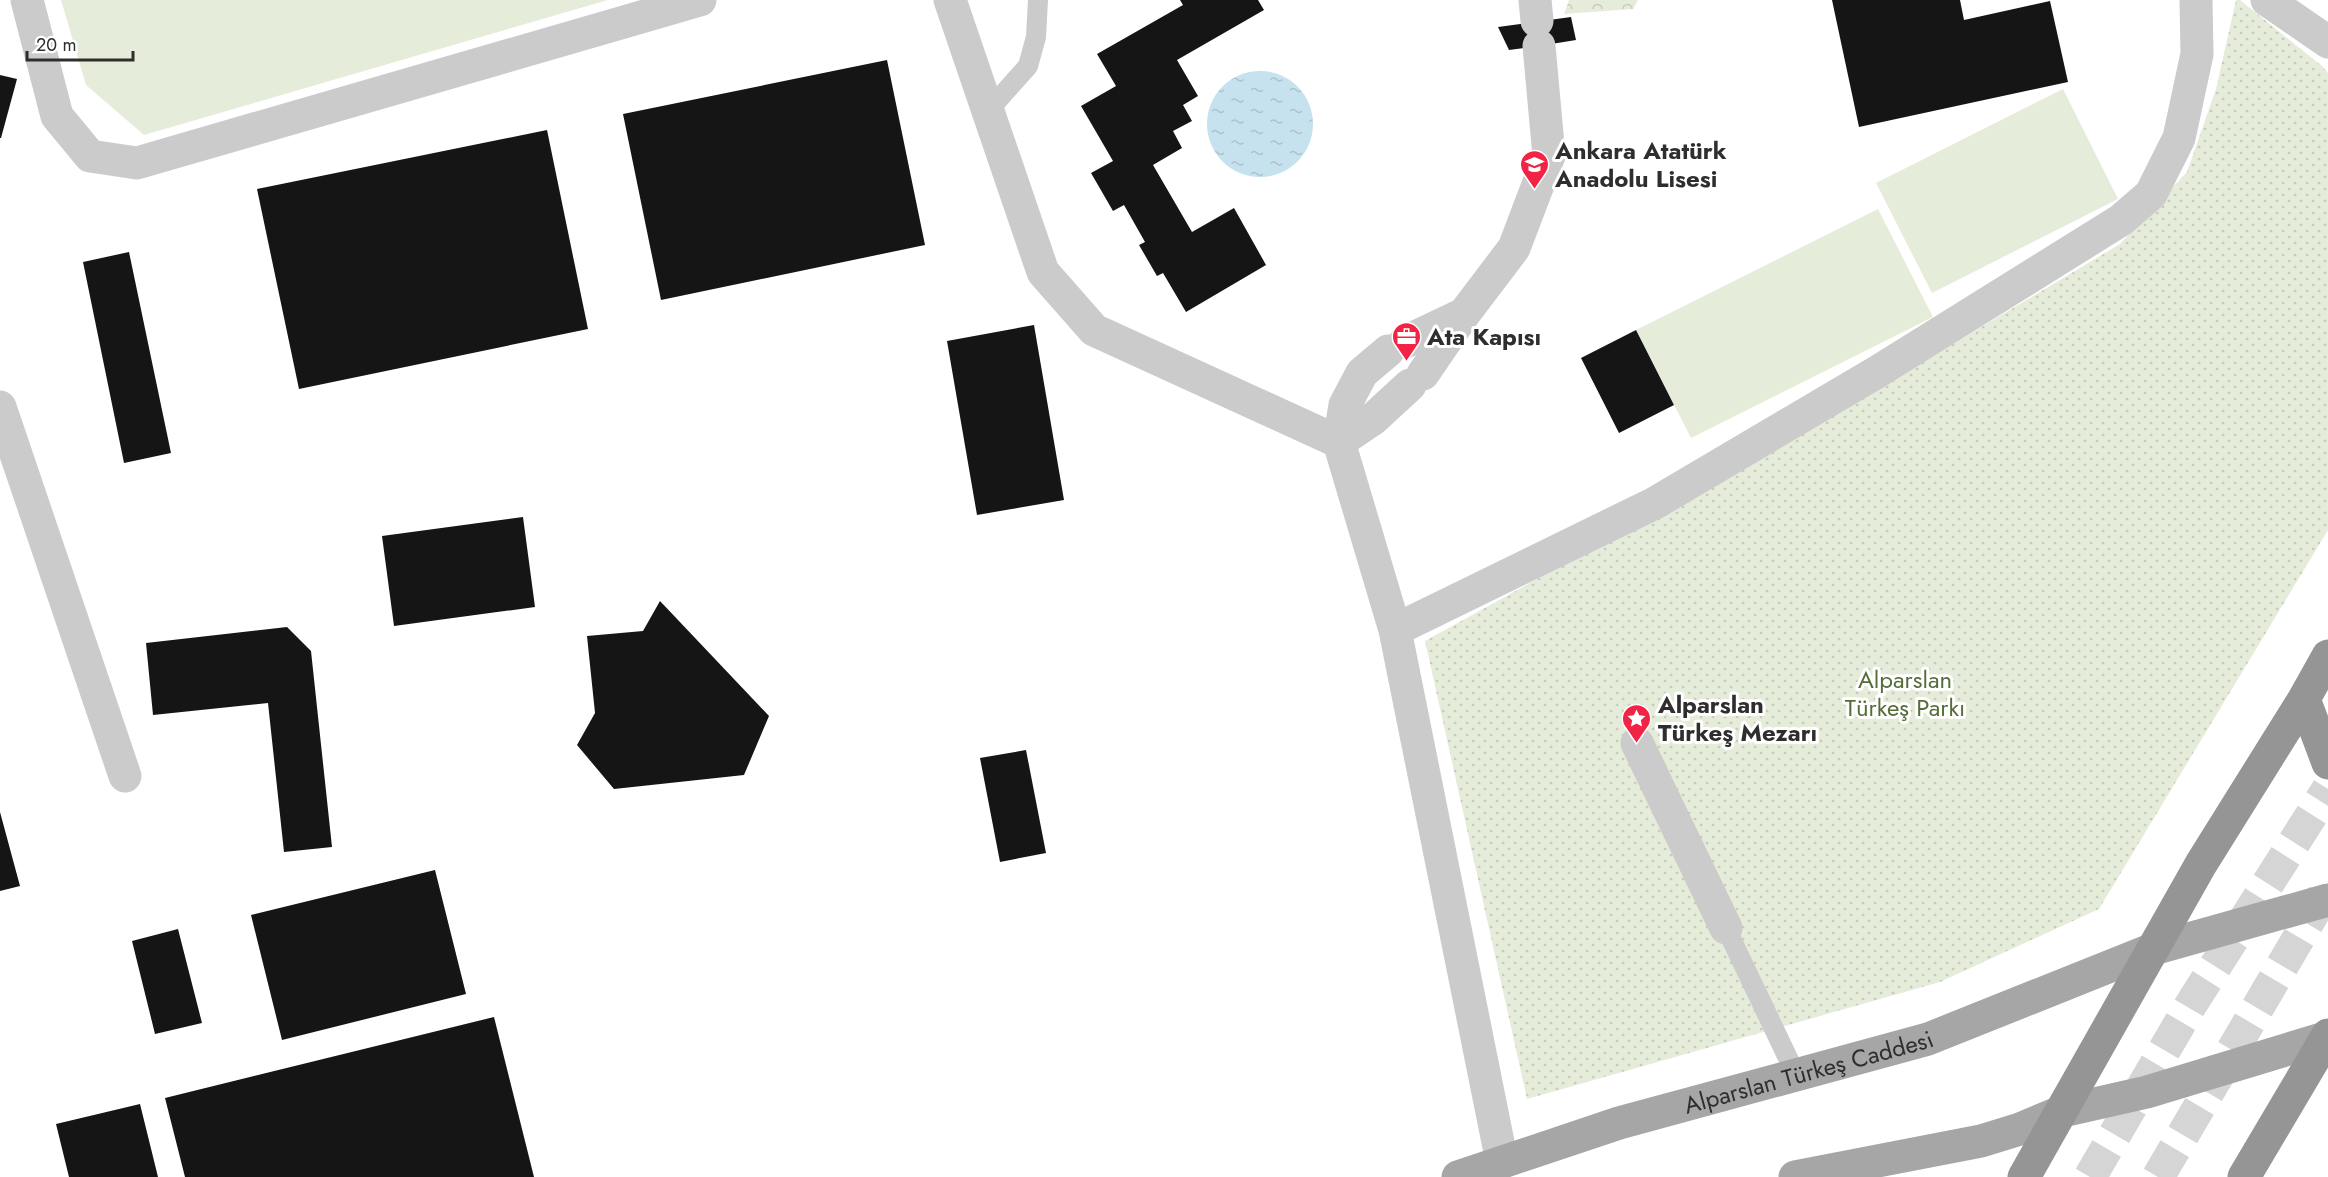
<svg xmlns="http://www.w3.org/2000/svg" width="2328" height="1177" font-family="Jost,sans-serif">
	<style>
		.grass { fill: url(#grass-dots) }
		.forest { fill: url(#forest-crowns) }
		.garden { fill: #e6ecda }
		.water { fill: url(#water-ripples) }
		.building { fill: #151515 }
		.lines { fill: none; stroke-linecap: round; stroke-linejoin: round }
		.highway-tunnel { stroke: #d5d5d5; stroke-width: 33; stroke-dasharray: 33 16; stroke-linecap: butt }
		.lane { stroke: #cbcbcb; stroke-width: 20 }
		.street { stroke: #cbcbcb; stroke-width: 33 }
		.primary { stroke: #a6a6a6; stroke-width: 33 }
		.highway { stroke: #959595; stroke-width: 33 }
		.labels { text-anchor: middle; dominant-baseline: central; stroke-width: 6; stroke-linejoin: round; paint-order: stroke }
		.poi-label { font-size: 24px; font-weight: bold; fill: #2e2e2e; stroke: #fff; text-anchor: start }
		.park-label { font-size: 24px; fill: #556d38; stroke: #fff }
		.street-label { font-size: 24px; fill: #2e2e2e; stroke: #fff }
	</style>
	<defs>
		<pattern id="grass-dots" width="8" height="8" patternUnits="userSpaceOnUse" patternTransform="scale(1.5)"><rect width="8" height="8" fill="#e6ecda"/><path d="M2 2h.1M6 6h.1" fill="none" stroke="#c6cbbb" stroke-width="1.8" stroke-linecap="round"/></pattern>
		<pattern id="forest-crowns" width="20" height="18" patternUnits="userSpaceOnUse" patternTransform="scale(1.5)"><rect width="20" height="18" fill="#e6ecda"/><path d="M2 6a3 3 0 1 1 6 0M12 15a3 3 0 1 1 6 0" fill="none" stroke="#c6cbbb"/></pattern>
		<pattern id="water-ripples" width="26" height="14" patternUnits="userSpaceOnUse" patternTransform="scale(1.5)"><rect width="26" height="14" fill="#c5e2ee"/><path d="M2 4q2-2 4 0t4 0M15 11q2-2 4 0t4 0" fill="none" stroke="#aac2cc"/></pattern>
	</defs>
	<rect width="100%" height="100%" fill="#fff"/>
	<!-- grass -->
	<path class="grass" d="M2236 0H2240L2322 66 2328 73V530L2099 909 1940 982 1527 1099 1425 641 1836 414 2120 244 2187 172 2216 89Z"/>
	<!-- forest -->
	<path class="forest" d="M1569 0H1638L1633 9 1564 14Z"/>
	<!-- garden -->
	<path class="garden" d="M61 0H608L144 135 86 85Z
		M2063 89 2118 199 1932 293 1876 183Z
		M1878 209 1933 317 1691 438 1636 330Z"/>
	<!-- water -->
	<path class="water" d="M1207 124a53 53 0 1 1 106 0a53 53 0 1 1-106 0Z"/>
	<!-- building -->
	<path class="building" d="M1180 0H1258L1264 10 1177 60 1198 96 1183 105 1192 121 1173 131 1182 148 1153 165 1192 232 1234 208 1266 265 1186 312 1163 273 1157 276 1139 245 1145 242 1124 205 1113 211 1091 173 1113 161 1081 106 1116 86 1097 54 1183 5Z
		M1832 0H1960L1964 20 2050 1 2068 82 1859 127Z
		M1571 17 1576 40 1539 46 1509 50 1498 27Z
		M887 60 925 245 661 300 623 114Z
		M0 75 17 79 1 138H0Z
		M547 130 588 329 299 389 257 189Z
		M129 252 171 453 124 463 83 262Z
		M1034 325 1064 500 977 515 947 341Z
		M1636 330 1674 405 1619 433 1581 358Z
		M523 517 535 607 394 626 382 536Z
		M660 601 769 716 744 775 614 789 577 745 595 713 587 636 643 631Z
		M287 627 311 651 332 847 284 852 268 703 153 715 146 643Z
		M1026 750 1046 853 1000 862 980 758Z
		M0 812 20 886 0 891Z
		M435 870 466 994 282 1040 251 915Z
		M178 929 202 1023 155 1034 132 941Z
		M494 1017 534 1177H185L165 1098Z
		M140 1104 158 1177H69L56 1124Z"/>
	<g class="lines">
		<!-- highway-tunnel -->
		<path class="highway-tunnel" d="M2090 1177 2190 1006 2328 789
			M2158 1177 2328 888"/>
		<!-- lane -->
		<path class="lane" d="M988 111 1028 66 1036 37 1038 0
			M1726 928 1796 1075"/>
		<!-- street -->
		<path class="street" d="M27 0 57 116 90 156 137 163 700 0
			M950 0 1043 272 1094 330 1339 442
			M1535 0 1537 21
			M2267 0 2328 42
			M1405 342 1464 314
			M1388 351 1362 373 1345 405 1339 442 1395 630 1502 1162
			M1423 374 1464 314 1514 248 1549 156 1539 46
			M0 407 125 776
			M1339 442 1373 419 1410 385
			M1395 630 1655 503 1877 372 2121 220 2151 194 2179 138 2197 54 2196 0
			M1637 743 1726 928"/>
		<!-- primary -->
		<g class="primary">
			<path id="s1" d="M1458 1177 1619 1123 1928 1039 2153 949 2328 900"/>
			<path d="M1795 1177 1981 1141 2020 1129 2063 1111 2147 1092 2328 1037"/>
		</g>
		<!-- highway -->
		<path class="highway" d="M2304 699 2328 763
			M2024 1177 2201 864 2304 699 2328 656
			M2244 1177 2328 1035"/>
	</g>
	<!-- icons -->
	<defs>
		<symbol id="school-pin" viewBox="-11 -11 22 30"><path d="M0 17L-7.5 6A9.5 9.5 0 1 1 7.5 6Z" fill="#f12446" stroke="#fff"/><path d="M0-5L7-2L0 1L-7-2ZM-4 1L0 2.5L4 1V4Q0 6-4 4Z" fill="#fff"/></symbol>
		<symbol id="office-pin" viewBox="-11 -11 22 30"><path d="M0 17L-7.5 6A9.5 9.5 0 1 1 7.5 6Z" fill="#f12446" stroke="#fff"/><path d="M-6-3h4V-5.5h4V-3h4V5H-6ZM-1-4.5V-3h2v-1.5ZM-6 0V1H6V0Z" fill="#fff"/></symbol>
		<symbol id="sight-pin" viewBox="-11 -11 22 30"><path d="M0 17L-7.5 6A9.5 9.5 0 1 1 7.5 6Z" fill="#f12446" stroke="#fff"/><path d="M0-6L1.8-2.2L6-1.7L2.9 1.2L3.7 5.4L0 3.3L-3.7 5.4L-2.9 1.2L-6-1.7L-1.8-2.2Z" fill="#fff"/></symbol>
	</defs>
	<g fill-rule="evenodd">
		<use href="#school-pin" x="1518" y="148" width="33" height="45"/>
		<use href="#office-pin" x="1390" y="320" width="33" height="45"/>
		<use href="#sight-pin" x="1620" y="702" width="33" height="45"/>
	</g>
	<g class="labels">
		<!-- poi labels -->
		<g class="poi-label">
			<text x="1555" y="150">Ankara Atatürk<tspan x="1555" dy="28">Anadolu Lisesi</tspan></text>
			<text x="1427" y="336">Ata Kapısı</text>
			<text x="1658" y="704">Alparslan<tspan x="1658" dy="28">Türkeş Mezarı</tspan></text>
		</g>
		<!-- park labels -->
		<g class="park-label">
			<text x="1905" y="679">Alparslan<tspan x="1905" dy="28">Türkeş Parkı</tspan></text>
		</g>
		<!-- street labels -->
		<g class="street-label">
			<text stroke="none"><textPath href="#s1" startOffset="366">Alparslan Türkeş Caddesi</textPath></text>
		</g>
	</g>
	<!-- scale -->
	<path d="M27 51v9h106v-9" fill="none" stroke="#2e2e2e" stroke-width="3"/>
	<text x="36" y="51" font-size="18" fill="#2e2e2e" stroke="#ffffff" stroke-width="4.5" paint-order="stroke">20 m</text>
</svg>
